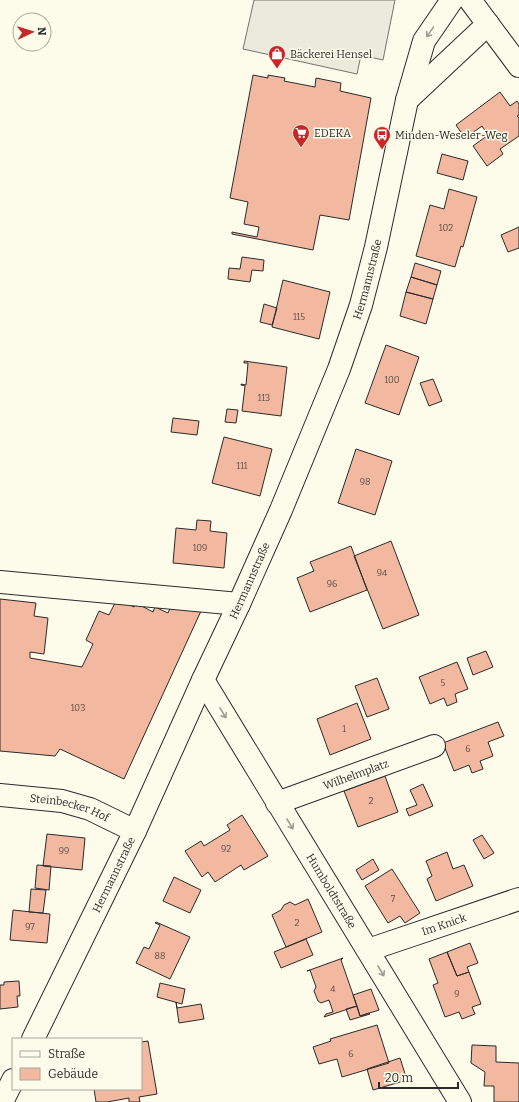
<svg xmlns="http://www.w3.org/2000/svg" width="519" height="1102" font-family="Bitter,serif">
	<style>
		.parking { fill: #eceadb; stroke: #74746e }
		.building { fill: #f2b8a0; stroke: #2b2b2b }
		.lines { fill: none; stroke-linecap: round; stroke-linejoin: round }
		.minor-casing { stroke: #2b2b2b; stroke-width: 24 }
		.tertiary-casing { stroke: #2b2b2b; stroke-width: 24 }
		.minor { stroke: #fdfbea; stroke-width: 22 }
		.tertiary { stroke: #fdfbea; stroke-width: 22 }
		.oneway { stroke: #9e9d94 }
		.labels { text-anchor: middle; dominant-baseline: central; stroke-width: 3; stroke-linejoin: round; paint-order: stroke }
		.number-label { font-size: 9px; fill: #5d4e48 }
		.poi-label { font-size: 11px; fill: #2b2b2b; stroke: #fdfbea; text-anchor: start }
		.street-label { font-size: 11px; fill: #2b2b2b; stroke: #fdfbea }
	</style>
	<rect width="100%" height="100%" fill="#fdfbea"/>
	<!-- parking -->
	<path class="parking" d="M254 0H395L383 60 361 55 357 74 243 49Z"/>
	<!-- building -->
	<path class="building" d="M253 75 268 78V75L285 78 284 81 315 87 316 78 341 83 340 91 371 98 349 220 320 215 313 250 232 234V232L257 237 259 227 244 224 248 202 230 198Z
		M500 92 510 106 517 101 519 104V115L517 116 519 118V136L500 149 503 154 487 166 473 146 488 135 482 126 465 138 456 125Z
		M442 154 468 161 463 180 437 173Z
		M449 189 477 197 463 247 461 246 455 267 416 256 430 205 444 209Z
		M519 227V248L508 252 501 235Z
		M242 257 264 260 263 271 252 270 250 282 228 279 229 268 240 269Z
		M415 263 441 271 437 285 411 277Z
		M411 277 437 285 433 299 406 292Z
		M283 280 330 292 319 339 272 327Z
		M406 292 433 299 426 324 400 316Z
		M264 304 277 308 272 325 260 322Z
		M386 345 419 357 399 415 365 403Z
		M244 361 287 367 281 416 242 411 245 386 241 385V384L246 385 248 363H244Z
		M433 379 442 401 429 406 420 383Z
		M227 409 238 410 236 423 225 422Z
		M173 418 199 421 197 435 171 432Z
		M224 437 272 449 260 496 212 483Z
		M356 449 392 461 375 515 338 503Z
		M197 520 211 521 210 531 227 533 224 568 173 563 176 528 196 530Z
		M391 541 419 615 383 629 354 556Z
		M351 546 367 590 310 612 297 578 314 571 310 562Z
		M0 599 36 603 34 616 48 618 44 654 30 652V658L82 667 93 644 86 640 99 611 109 615 117 599 134 607 136 603 153 612 155 607 168 613 173 601 201 611 124 779 60 749 55 756 0 751Z
		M486 651 493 667 473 675 467 658Z
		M457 662 468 689 455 694 457 702 447 706 444 698 430 704 419 677Z
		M377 678 389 709 367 717 355 686Z
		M357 703 371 739 330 755 317 719Z
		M498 722 504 736 488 742 493 756 480 761 483 769 472 773 469 765 454 771 443 743Z
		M385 776 398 812 358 827 344 791Z
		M423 784 433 806 409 816 406 809 417 805 410 790Z
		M242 815 268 856 244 870 241 865 215 882 208 872 202 877 185 851 201 841 204 846 230 830 227 825Z
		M47 834 85 838 82 870 43 866Z
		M482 835 494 853 484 859 473 840Z
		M447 852 453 869 464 865 473 886 436 901 427 879 432 876 426 861Z
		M373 859 379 870 362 880 356 870Z
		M37 865 51 866 49 890 35 888Z
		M392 869 420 913 405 923 400 916 388 923 365 886Z
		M174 877 201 890 190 913 163 901Z
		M31 889 46 890 43 913 29 912Z
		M308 899 322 932 286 947 272 915 281 910 284 905 290 902 295 905Z
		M13 910 50 914 47 943 10 940Z
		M156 922 190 937 170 979 136 963 144 947 149 949 160 925 155 923Z
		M306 939 313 955 281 968 274 952Z
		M470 943 478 963 467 967 469 972 457 976 447 952Z
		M447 952 457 976 469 972 481 1004 472 1007 475 1014 462 1019 459 1012 445 1017 433 985 438 983 429 959Z
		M343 958 341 960 357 1006 324 1017 326 1014 333 1012 329 1000 321 1003 318 1001 314 991 316 987 310 970 307 971Z
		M19 981 20 996H17L18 1007 0 1009V985H4V982Z
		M160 983 185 989 182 1004 157 997Z
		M371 989 379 1010 360 1016 353 995Z
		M176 1002 177 1008 201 1004 204 1019 179 1023Z
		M357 1006 360 1016 369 1013 370 1014 350 1020 346 1009Z
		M377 1025 389 1063 342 1077 337 1059 319 1064 313 1047 331 1041 330 1039Z
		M148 1041 157 1094 139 1097 140 1102H129V1098L107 1102H96L94 1089H141V1042Z
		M472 1045 496 1046V1062L519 1063V1102H494V1086H484L485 1072 471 1063Z
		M400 1058 407 1080 373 1090 367 1069Z"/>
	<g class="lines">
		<defs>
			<g id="minor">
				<path d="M407 100 488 24"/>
				<path d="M0 582 239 604"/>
				<path id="s1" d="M203 680 460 1102"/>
				<path id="s2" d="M0 795 62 801 90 809 135 831"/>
				<path id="s3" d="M277 803 434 746"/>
				<path id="s4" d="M368 950 519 899"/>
				<path id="s5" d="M33 1039 135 831 203 680 239 604 281 510 339 369 361 305 376 247 407 100 424 41 452 0"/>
				<path d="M2 1102 13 1080"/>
			</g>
			<path id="tertiary" d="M470 0 519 66"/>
		</defs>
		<!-- minor casing -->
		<use href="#minor" class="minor-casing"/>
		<!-- tertiary casing -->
		<use href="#tertiary" class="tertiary-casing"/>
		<!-- minor -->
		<use href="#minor" class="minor"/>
		<!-- tertiary -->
		<use href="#tertiary" class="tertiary"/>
	</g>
	<!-- one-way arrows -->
	<defs><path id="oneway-shaft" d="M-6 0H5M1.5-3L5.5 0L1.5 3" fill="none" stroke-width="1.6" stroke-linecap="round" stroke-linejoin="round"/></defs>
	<g class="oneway">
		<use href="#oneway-shaft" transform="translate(430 32) rotate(125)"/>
		<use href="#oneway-shaft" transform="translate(223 713) rotate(59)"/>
		<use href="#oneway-shaft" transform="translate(290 824) rotate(58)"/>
		<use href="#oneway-shaft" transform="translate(381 971) rotate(59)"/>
	</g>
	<!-- icons -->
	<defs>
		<symbol id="shop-pin" viewBox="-11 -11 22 30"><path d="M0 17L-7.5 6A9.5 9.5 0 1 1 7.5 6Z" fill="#c62828" stroke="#fdfbea"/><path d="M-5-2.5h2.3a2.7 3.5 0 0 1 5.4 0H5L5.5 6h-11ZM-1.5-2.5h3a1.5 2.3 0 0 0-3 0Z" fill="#fff"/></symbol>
		<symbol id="supermarket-pin" viewBox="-11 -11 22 30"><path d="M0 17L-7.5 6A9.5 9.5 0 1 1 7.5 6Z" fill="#c62828" stroke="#fdfbea"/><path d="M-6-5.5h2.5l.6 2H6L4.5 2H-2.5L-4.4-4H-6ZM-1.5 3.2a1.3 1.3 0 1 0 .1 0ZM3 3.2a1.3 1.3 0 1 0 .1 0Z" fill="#fff"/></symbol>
		<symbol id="bus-pin" viewBox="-11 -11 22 30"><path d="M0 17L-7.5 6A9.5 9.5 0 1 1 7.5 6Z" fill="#c62828" stroke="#fdfbea"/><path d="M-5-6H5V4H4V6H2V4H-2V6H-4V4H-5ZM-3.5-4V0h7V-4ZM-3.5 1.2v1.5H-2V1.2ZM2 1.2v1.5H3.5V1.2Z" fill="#fff"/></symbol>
	</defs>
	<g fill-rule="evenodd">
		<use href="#shop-pin" x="267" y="44" width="20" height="27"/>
		<use href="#supermarket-pin" x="291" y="123" width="20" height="27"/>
		<use href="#bus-pin" x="372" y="125" width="20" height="27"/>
	</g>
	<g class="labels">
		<!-- number labels -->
		<g class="number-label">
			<text x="446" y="228">102</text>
			<text x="299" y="317">115</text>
			<text x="392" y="380">100</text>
			<text x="264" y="398">113</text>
			<text x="242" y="466">111</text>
			<text x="365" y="482">98</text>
			<text x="200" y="548">109</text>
			<text x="382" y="573">94</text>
			<text x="332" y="584">96</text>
			<text x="443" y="683">5</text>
			<text x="78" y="708">103</text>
			<text x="344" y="729">1</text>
			<text x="468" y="749">6</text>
			<text x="371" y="801">2</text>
			<text x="226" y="849">92</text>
			<text x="64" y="851">99</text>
			<text x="393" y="899">7</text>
			<text x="297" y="923">2</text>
			<text x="30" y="927">97</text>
			<text x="160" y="956">88</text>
			<text x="333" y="989">4</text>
			<text x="457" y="994">9</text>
			<text x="351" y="1054">6</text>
		</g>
		<!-- poi labels -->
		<g class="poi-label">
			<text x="290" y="54">Bäckerei Hensel</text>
			<text x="314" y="133">EDEKA</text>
			<text x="395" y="135">Minden-Weseler-Weg</text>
		</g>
		<!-- street labels -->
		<g class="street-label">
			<text stroke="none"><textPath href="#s5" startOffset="831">Hermannstraße</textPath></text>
			<text stroke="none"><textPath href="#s5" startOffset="507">Hermannstraße</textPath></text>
			<text stroke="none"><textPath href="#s3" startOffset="84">Wilhelmplatz</textPath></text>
			<text stroke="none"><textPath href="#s2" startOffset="71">Steinbecker Hof</textPath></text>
			<text stroke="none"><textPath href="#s5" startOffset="183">Hermannstraße</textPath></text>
			<text stroke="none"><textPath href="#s1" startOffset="247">Humboldtstraße</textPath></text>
			<text stroke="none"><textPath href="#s4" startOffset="80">Im Knick</textPath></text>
		</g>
	</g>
	<!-- legend -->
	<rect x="12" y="1038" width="130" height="52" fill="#fdfbea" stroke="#a9a89e"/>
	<rect x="20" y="1051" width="20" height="6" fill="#fdfbea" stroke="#a9a89e"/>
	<text x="48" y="1058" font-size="12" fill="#2b2b2b">Straße</text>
	<rect x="20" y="1068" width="20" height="12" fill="#f2b8a0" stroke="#a9a89e"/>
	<text x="48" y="1078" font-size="12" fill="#2b2b2b">Gebäude</text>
	<!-- north arrow -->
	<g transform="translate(32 32) rotate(86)"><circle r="19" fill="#fdfbea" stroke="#a9a89e"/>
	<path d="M0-3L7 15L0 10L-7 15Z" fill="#c62828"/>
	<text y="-6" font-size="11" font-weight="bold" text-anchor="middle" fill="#2b2b2b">N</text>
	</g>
	<!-- scale -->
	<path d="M379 1082v6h79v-6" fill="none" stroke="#2b2b2b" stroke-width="2"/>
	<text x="385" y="1082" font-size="12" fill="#2b2b2b" stroke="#fdfbea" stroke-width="3" paint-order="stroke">20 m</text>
</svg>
